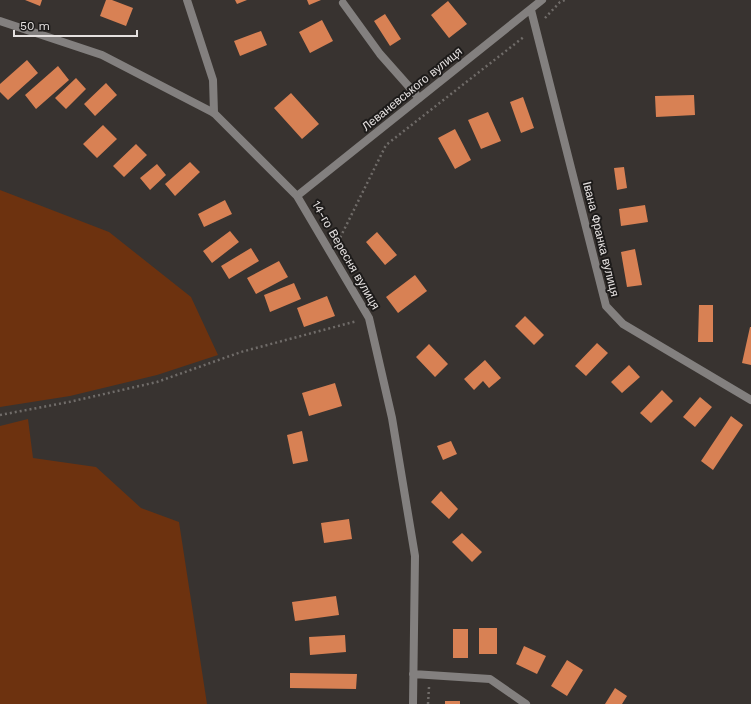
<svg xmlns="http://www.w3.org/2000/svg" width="751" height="704" font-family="'Work Sans',sans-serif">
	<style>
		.green { fill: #6d320f }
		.building { fill: #d88154 }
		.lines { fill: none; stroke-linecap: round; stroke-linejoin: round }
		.path { stroke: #706c69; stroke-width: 2.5; stroke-dasharray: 2 3; stroke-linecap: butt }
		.lane { stroke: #83807f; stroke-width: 8 }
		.street { stroke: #83807f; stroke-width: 8 }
		.labels { text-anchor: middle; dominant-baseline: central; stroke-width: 4; stroke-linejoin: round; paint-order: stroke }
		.street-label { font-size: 12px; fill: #e5e1e0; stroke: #1d1b1a }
	</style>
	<rect width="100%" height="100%" fill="#383330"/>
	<!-- green -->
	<path class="green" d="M0 190 109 232 191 297 218 355 157 375 70 396 0 407Z
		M28 419 33 458 96 467 141 508 179 522 207 704H0V426Z"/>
	<!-- building -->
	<path class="building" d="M25 0H42L40 6Z
		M106 0H112L133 8 126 26 100 16Z
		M235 0H247L237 4Z
		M307 0H321L309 5Z
		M448 1 467 24 449 38 431 15Z
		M385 14 401 39 390 46 374 21Z
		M322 20 333 41 310 53 299 32Z
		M261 31 267 45 240 56 234 41Z
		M27 60 38 73 8 100 0 92V84Z
		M58 66 69 80 36 109 25 95Z
		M76 78 86 89 66 109 55 98Z
		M106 83 117 95 95 116 84 104Z
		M291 93 319 124 302 139 274 108Z
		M694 95 695 115 656 117 655 96Z
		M523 97 534 128 521 133 510 102Z
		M488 112 501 141 481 149 468 120Z
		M103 125 117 139 97 158 83 144Z
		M455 129 471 160 455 169 438 138Z
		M136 144 147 155 124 177 113 166Z
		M190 162 200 172 175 196 165 184Z
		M157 164 166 175 150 190 140 178Z
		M624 167 627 188 617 190 614 168Z
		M225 200 232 214 204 227 198 214Z
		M645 205 648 222 621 226 619 209Z
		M230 231 239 242 212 263 203 251Z
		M377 232 397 255 385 265 366 242Z
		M251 248 259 261 229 279 221 266Z
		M635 249 642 285 627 287 621 252Z
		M279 261 288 277 256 294 247 278Z
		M415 275 427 291 398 313 386 297Z
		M294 283 301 299 270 312 264 295Z
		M327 296 335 316 304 327 297 308Z
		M699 305H713V342H698Z
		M525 316 544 335 534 345 515 326Z
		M750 327H751V365L742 363Z
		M597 343 608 353 586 376 575 366Z
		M429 344 448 364 435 377 416 357Z
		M485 360 501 378 489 388 483 381 474 390 464 379Z
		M629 365 640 377 622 393 611 382Z
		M335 383 342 406 309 416 302 393Z
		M662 390 673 401 651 423 640 413Z
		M700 397 712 407 695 427 683 417Z
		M731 416 743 425 713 470 701 461Z
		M302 431 308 461 293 464 287 435Z
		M451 441 457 454 443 460 437 446Z
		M441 491 458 509 449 519 431 502Z
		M349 519 352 539 324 543 321 523Z
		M462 533 482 552 472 562 452 542Z
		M336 596 339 615 295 621 292 602Z
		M479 628H497V654H479Z
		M453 629H468V658H453Z
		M345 635 346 652 310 655 309 637Z
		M524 646 546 656 537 674 516 664Z
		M567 660 583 670 567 696 551 686Z
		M290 673 357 674 356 689 290 688Z
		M615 688 627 696 622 704H605Z
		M445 701H460V704H445Z"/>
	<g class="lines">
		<!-- path -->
		<path class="path" d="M545 18 560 2 565 0
			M338 242 386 145 525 36
			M0 415 69 402 157 382 241 352 357 321
			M428 704 429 687"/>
		<!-- lane -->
		<path class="lane" d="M187 0 213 80 214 113
			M343 3 380 54 419 98"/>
		<!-- street -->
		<path class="street" d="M531 10 606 306 623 324 751 400
			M0 21 102 55 214 113 297 196 369 318 392 418 415 556 413 704
			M297 196 542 0
			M413 674 490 679 526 704"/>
	</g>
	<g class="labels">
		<!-- street labels -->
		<g class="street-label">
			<text transform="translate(412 89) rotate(-39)">Леваневського вулиця</text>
			<text transform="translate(601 239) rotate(76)">Івана Франка вулиця</text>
			<text transform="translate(346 255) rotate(60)">14-го Вересня вулиця</text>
		</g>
	</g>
	<!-- scale -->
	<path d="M14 30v6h123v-6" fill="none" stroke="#e5e1e0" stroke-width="2"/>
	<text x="20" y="30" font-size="12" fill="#e5e1e0" stroke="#1d1b1a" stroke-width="3" paint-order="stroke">50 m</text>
</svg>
